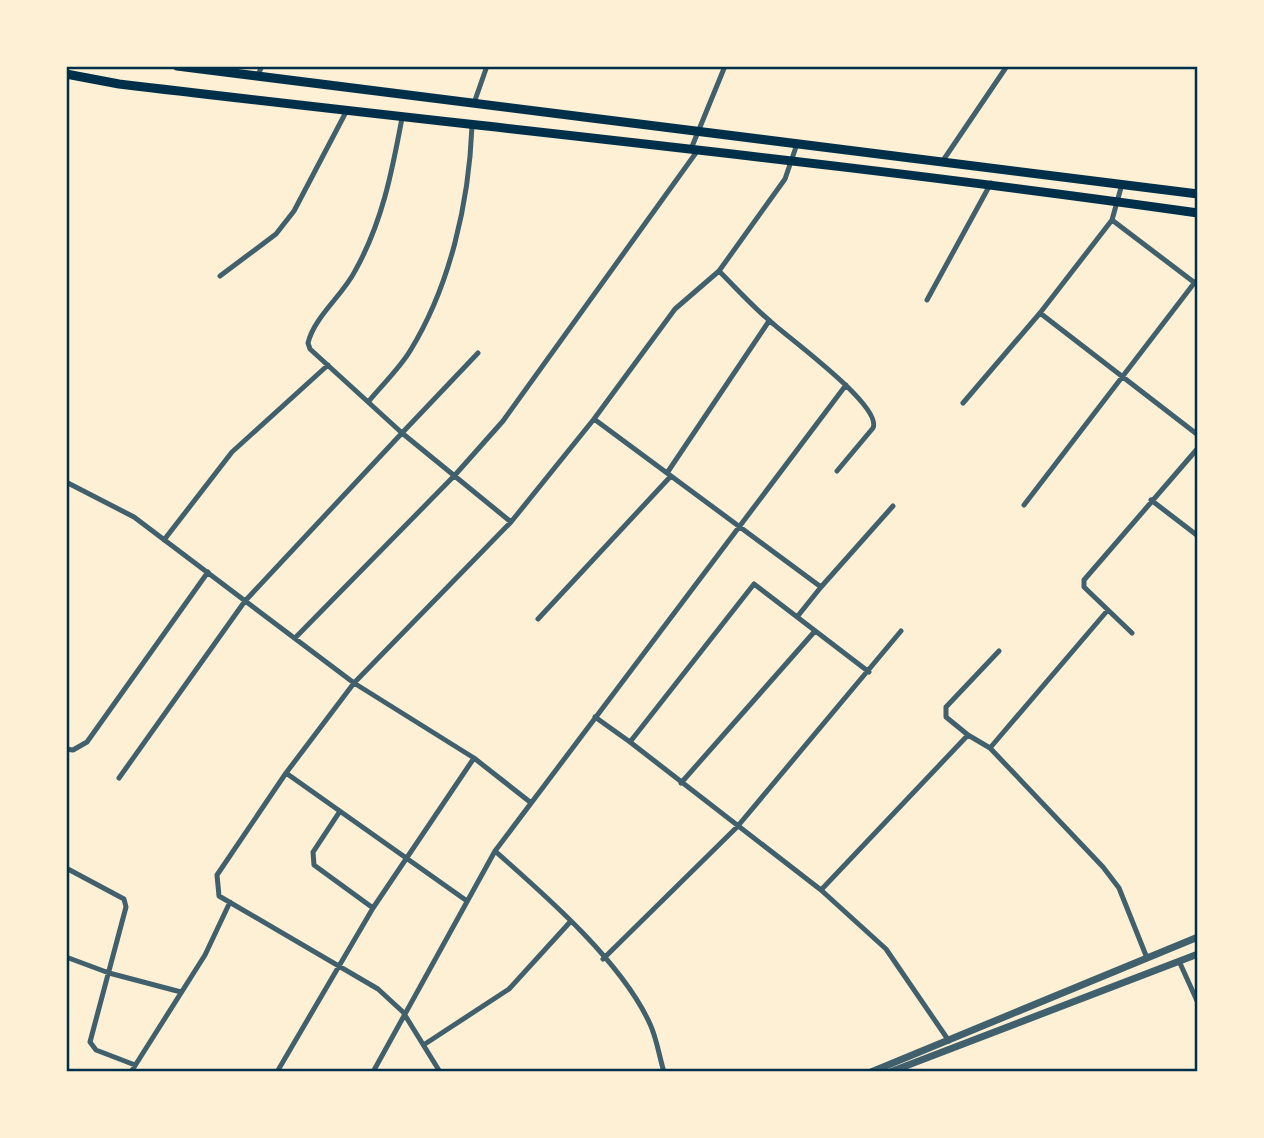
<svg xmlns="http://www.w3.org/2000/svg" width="1264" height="1138" font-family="Lora,serif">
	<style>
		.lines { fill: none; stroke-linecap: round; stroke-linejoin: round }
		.minor { stroke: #3f606c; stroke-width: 5 }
		.tertiary { stroke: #3f606c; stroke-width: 7 }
		.primary { stroke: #003049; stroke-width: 9 }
		.neatline { fill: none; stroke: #003049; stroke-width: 2.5 }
	</style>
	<rect width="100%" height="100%" fill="#fdf0d5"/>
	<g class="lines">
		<!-- minor -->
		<path class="minor" d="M257 77 262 66
			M474 103 487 66
			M797 144 785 179 719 271C736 288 752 306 770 321 787 337 883 406 873 428L837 471
			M691 149 725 66
			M942 162 1007 66
			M1122 184 1112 220 1195 283
			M220 276 276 234 294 211 346 112
			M927 300 991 183
			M1040 313 1198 435
			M478 353 402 433 511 522
			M369 401C382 385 399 369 410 351 450 286 469 203 472 126
			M963 403 1040 313 1112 220
			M594 419 821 587 893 506
			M667 473 769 321
			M66 482 134 517 354 683 474 758 530 802
			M1151 500 1198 536
			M1024 505 1195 282
			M164 540 232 452 328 365
			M797 617 821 587
			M538 619 671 476
			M1132 633 1084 587V580L1198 448
			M295 638 455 475 503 421 698 150
			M869 672 754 584 630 742 821 890 886 949 949 1041
			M595 717 630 742
			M968 735 946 717V707L999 651
			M990 748 1103 867 1119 888 1147 958
			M66 749 73 750 87 742 208 572
			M286 773 467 901
			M119 778 245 601 402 433 310 349 308 343C314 317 343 295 355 271 382 223 392 172 402 118
			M681 783 815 631
			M340 811 313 852 314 865 373 908
			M495 851C546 896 622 962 650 1024 657 1039 659 1056 664 1072
			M66 868 124 899 126 907 90 1042 96 1050 135 1065
			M821 890 968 735 990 748 1107 611
			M66 957 109 973 181 992
			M603 959 737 827 901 631
			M1179 961 1198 1003
			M425 1044 509 989 571 921
			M131 1072 205 955 230 902
			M277 1072 373 908 474 758
			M373 1072 495 851 846 385
			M440 1072 403 1012 378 989 219 896 217 875 286 773 354 683 511 522 594 419 675 309 719 271"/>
		<!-- tertiary -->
		<path class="tertiary" d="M871 1072 1198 937
			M890 1072 1198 954"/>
		<!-- primary -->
		<path class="primary" d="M177 66 1198 194
			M66 74 119 84C478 127 839 162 1198 213"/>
	</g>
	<!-- border -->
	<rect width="1264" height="1138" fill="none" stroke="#fdf0d5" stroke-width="136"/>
	<rect x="68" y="68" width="1128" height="1002" class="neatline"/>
</svg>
